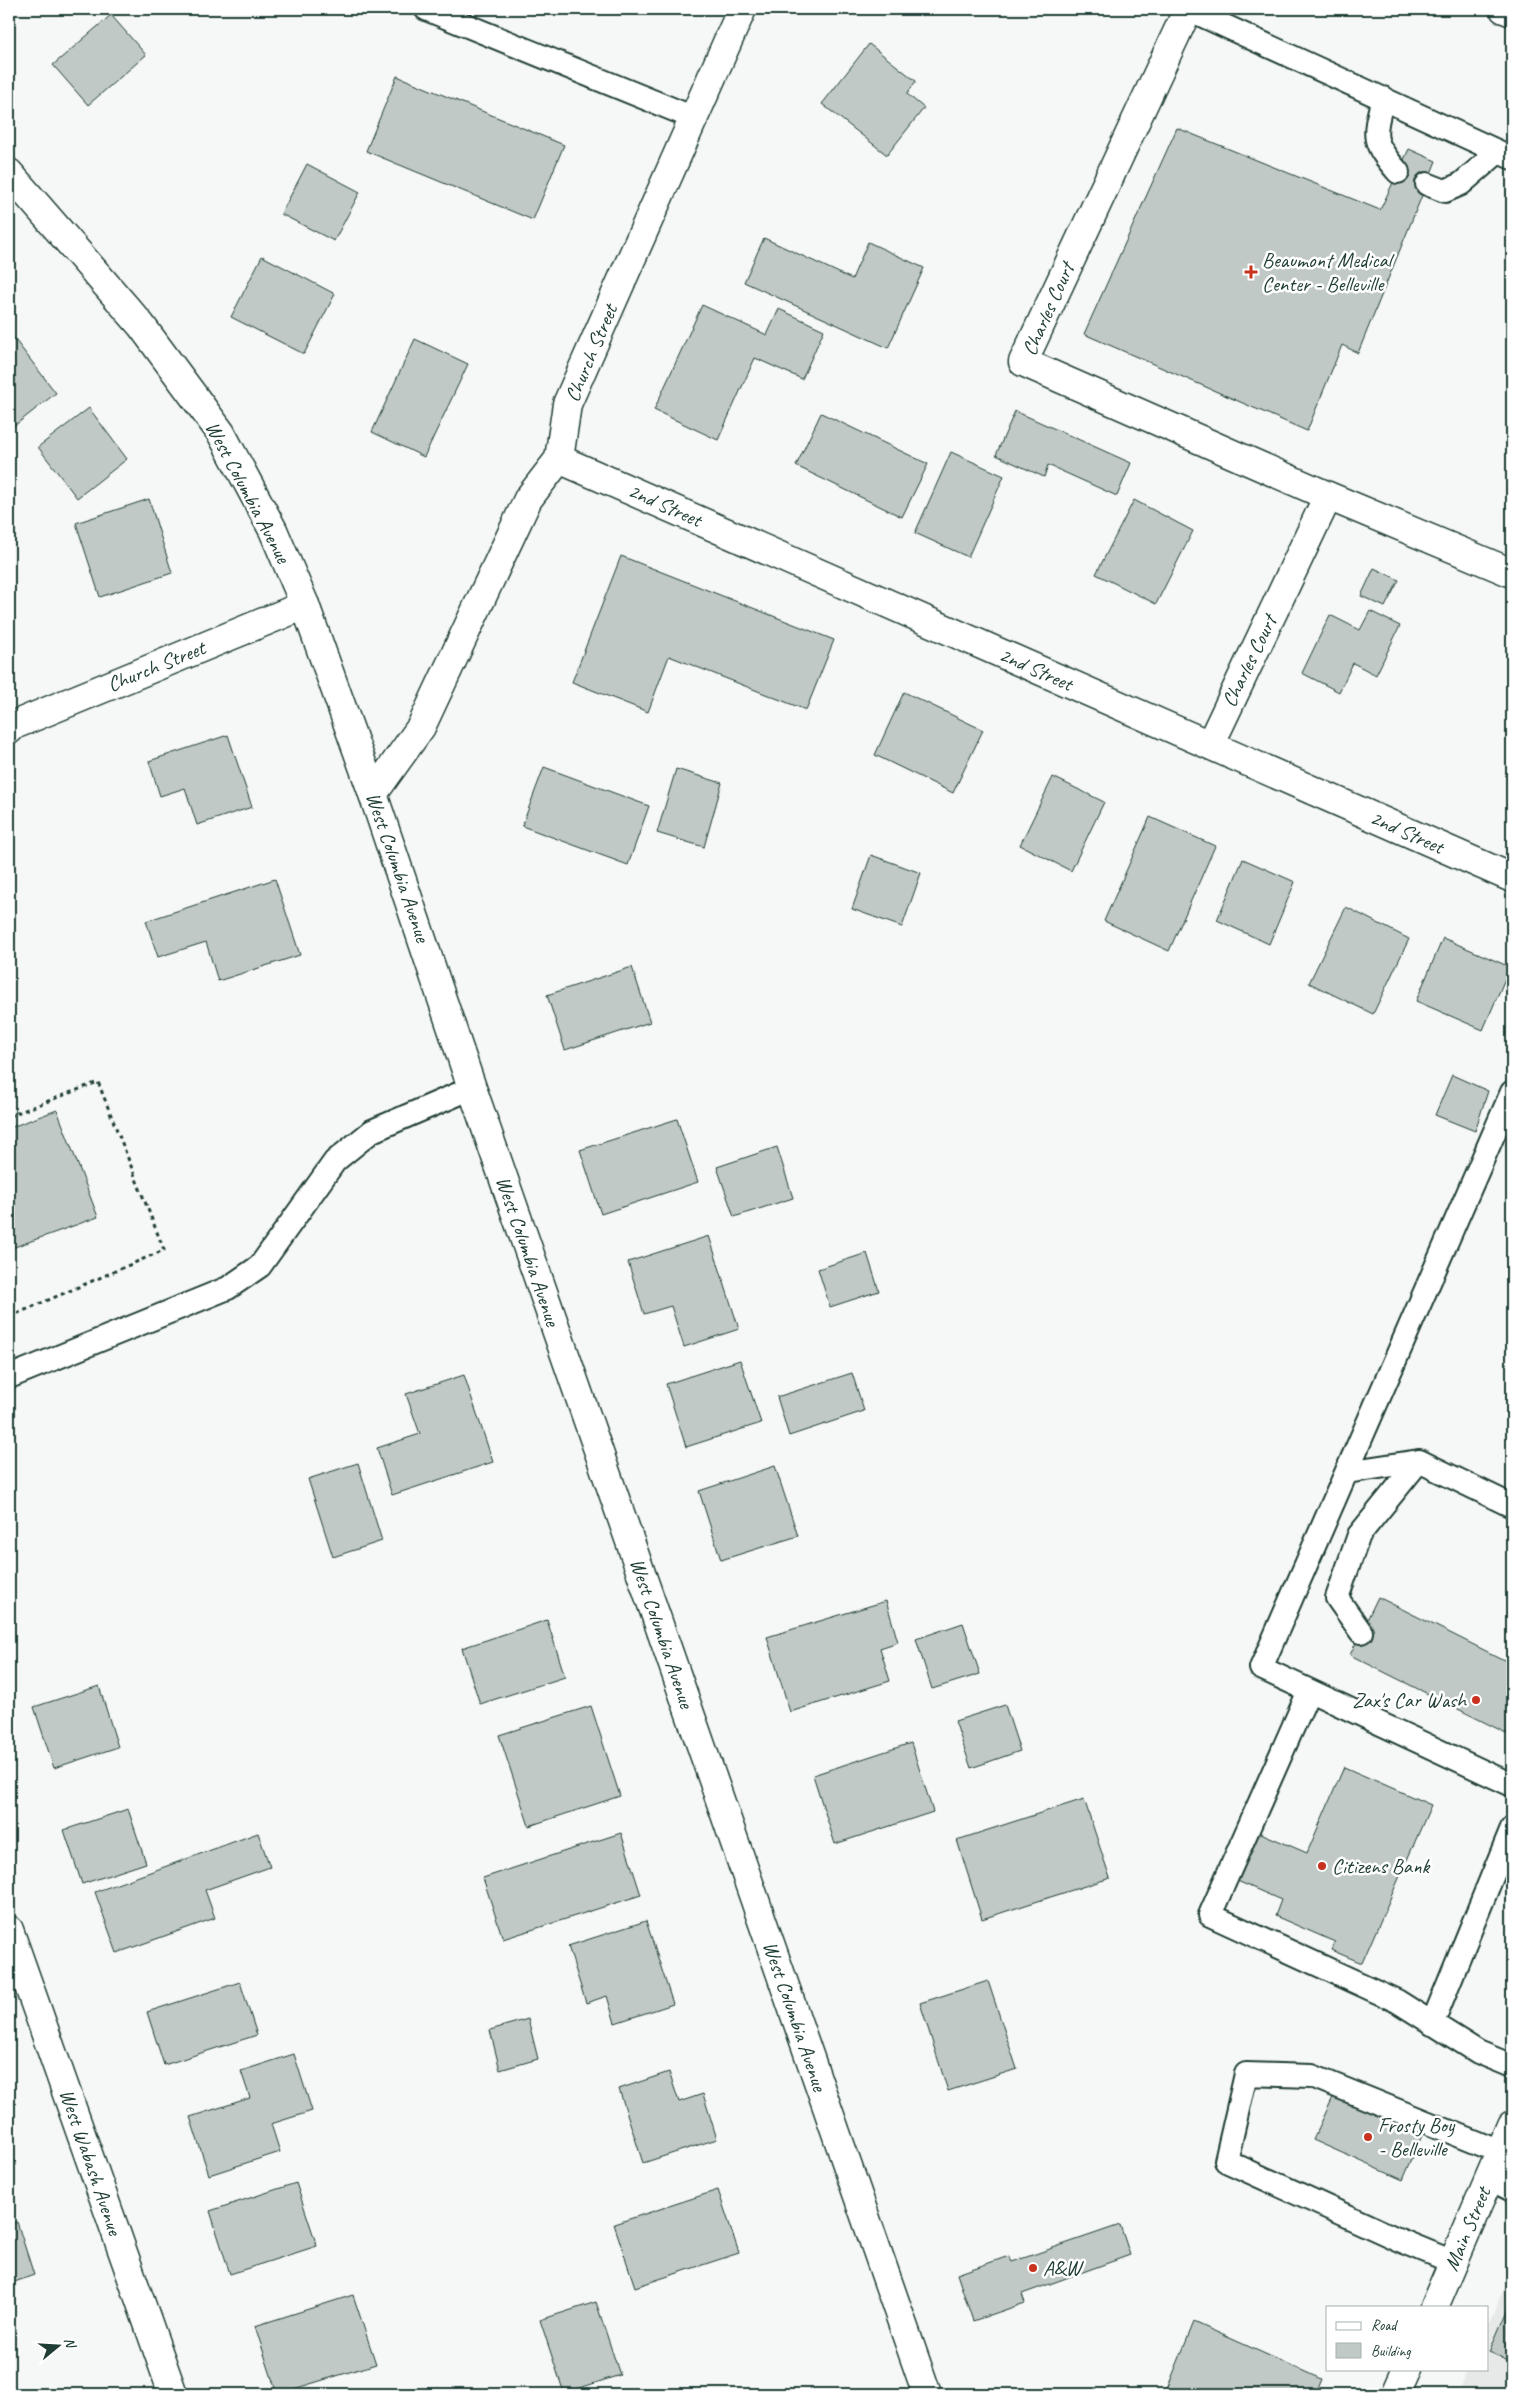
<svg xmlns="http://www.w3.org/2000/svg" width="1521" height="2403" font-family="Caveat,sans-serif">
	<style>
		.built { fill: #e6e9e8 }
		.building { fill: #c0c9c6; stroke: #1f3d34 }
		.lines { fill: none; stroke-linecap: round; stroke-linejoin: round }
		.lane-casing { stroke: #1f3d34; stroke-width: 26 }
		.street-casing { stroke: #1f3d34; stroke-width: 31 }
		.secondary-casing { stroke: #1f3d34; stroke-width: 31 }
		.path { stroke: #1f3d34; stroke-width: 3; stroke-dasharray: 4 4; stroke-linecap: butt }
		.lane { stroke: #fff; stroke-width: 22 }
		.street { stroke: #fff; stroke-width: 28 }
		.secondary { stroke: #fff; stroke-width: 28 }
		.poi-dot { fill: #c8321e; stroke: #fff; stroke-width: 2 }
		.labels { text-anchor: middle; dominant-baseline: central; stroke-width: 5; stroke-linejoin: round; paint-order: stroke }
		.poi-label { font-size: 21px; fill: #1f3d34; stroke: #fff; text-anchor: start }
		.street-label { font-size: 21px; fill: #1f3d34; stroke: #fff }
	</style>
	<rect width="100%" height="100%" fill="#f6f7f7"/>
	<filter id="ink" filterUnits="userSpaceOnUse"><feTurbulence type="fractalNoise" baseFrequency=".02" numOctaves="2"/><feDisplacementMap in="SourceGraphic" scale="10" xChannelSelector="R" yChannelSelector="G"/><feConvolveMatrix kernelMatrix="1 2 1 2 8 2 1 2 1" color-interpolation-filters="sRGB"/></filter>
	<g filter="url(#ink)">
		<!-- built -->
		<path class="built" d="M1512 2270V2394H1457L1468 2369H1487V2326Z"/>
		<!-- building -->
		<path class="building" d="M111 15 146 55 88 105 53 65Z
			M869 44 916 81 907 94 924 108 887 155 822 104Z
			M397 76 564 145 533 220 366 151Z
			M1177 128 1380 210 1409 149 1436 161 1358 353 1342 345 1307 431 1084 334Z
			M307 164 360 192 334 241 281 214Z
			M764 238 852 279 868 242 924 268 888 348 744 282Z
			M262 256 335 294 304 354 231 317Z
			M702 305 767 335 779 309 824 330 802 379 755 358 718 440 654 410Z
			M9 332 56 393 9 430Z
			M415 339 468 364 424 457 372 432Z
			M89 408 127 459 77 498 38 447Z
			M1015 411 1131 463 1117 496 1048 465 1044 477 996 455Z
			M821 413 928 464 902 517 796 466Z
			M951 452 1004 476 968 557 915 533Z
			M149 499 172 573 100 597 76 523Z
			M1134 500 1193 531 1156 604 1096 574Z
			M621 556 834 640 806 710 669 656 648 712 572 682Z
			M1374 568 1399 580 1385 607 1361 596Z
			M1370 611 1400 626 1376 675 1353 663 1339 692 1302 673 1330 615 1360 630Z
			M904 692 983 730 953 793 875 755Z
			M228 735 252 807 197 825 185 788 160 796 149 761Z
			M544 767 649 806 628 865 522 826Z
			M676 769 722 783 704 847 657 833Z
			M1053 777 1104 802 1071 871 1020 845Z
			M1150 817 1215 846 1169 951 1104 921Z
			M871 855 921 873 902 927 852 909Z
			M1243 859 1295 882 1269 944 1217 920Z
			M275 879 300 955 218 981 206 942 158 957 146 921Z
			M1346 907 1409 939 1373 1014 1309 983Z
			M1443 938 1510 967 1483 1030 1416 1001Z
			M632 967 650 1022 565 1050 547 995Z
			M1452 1075 1488 1091 1475 1131 1435 1115Z
			M57 1110 98 1217 9 1249V1128Z
			M677 1119 698 1182 601 1214 580 1150Z
			M777 1147 793 1198 734 1217 717 1167Z
			M709 1236 739 1329 684 1347 671 1306 644 1314 628 1262Z
			M867 1253 879 1291 830 1307 818 1269Z
			M740 1360 761 1423 686 1447 666 1384Z
			M852 1373 864 1411 789 1436 777 1397Z
			M464 1375 493 1462 392 1495 377 1448 420 1434 406 1394Z
			M358 1463 382 1541 333 1557 308 1479Z
			M775 1466 798 1536 721 1560 699 1491Z
			M1378 1597 1512 1664V1736L1350 1655Z
			M886 1601 898 1642 880 1648 890 1681 790 1712 767 1637Z
			M547 1620 565 1677 480 1704 462 1648Z
			M963 1623 980 1674 932 1689 916 1639Z
			M99 1686 118 1747 54 1768 34 1707Z
			M1005 1705 1020 1751 971 1768 955 1721Z
			M591 1706 620 1796 529 1826 499 1735Z
			M911 1743 933 1812 835 1844 813 1775Z
			M1344 1767 1431 1805 1362 1963 1331 1950 1335 1942 1275 1916 1281 1900 1235 1880 1256 1831 1307 1853Z
			M1084 1799 1110 1878 982 1919 957 1840Z
			M128 1809 146 1863 82 1884 64 1830Z
			M258 1833 270 1867 205 1890 215 1918 117 1953 95 1892Z
			M621 1833 641 1895 503 1939 483 1878Z
			M646 1921 673 2004 615 2023 607 1996 586 2003 568 1946Z
			M988 1981 1017 2069 948 2091 920 2003Z
			M240 1982 257 2035 164 2065 147 2012Z
			M528 2019 538 2059 500 2070 490 2030Z
			M294 2054 312 2111 271 2124 280 2152 209 2175 190 2117 250 2098 241 2071Z
			M669 2072 679 2102 703 2094 717 2139 643 2163 619 2089Z
			M1335 2093 1423 2133 1403 2180 1313 2140Z
			M296 2183 317 2246 230 2274 210 2211Z
			M718 2190 739 2253 635 2287 614 2224Z
			M17 2222 34 2275 9 2284V2225Z
			M1120 2225 1130 2255 1022 2294 1025 2303 973 2321 957 2274 1009 2256 1012 2262Z
			M353 2295 376 2364 277 2394 255 2326Z
			M1512 2299V2362L1489 2352Z
			M596 2302 620 2375 564 2393 540 2320Z
			M1194 2322 1321 2379 1315 2394H1165Z"/>
		<g class="lines">
			<defs>
				<path id="lane" d="M426 9 694 118
					M1188 9 1512 158
					M1383 98C1373 137 1371 141 1398 172
					M1427 184 1445 191 1461 184 1498 152
					M1512 1092 1261 1668 1512 1785
					M9 1377 228 1288 260 1266 335 1161 372 1131 472 1088
					M1347 1472 1419 1461
					M1361 1632 1337 1598 1359 1535 1419 1461 1512 1506
					M1309 1691 1210 1915 1397 2001 1478 2052 1512 2066
					M1432 2024 1512 1828
					M1488 2178 1512 2190
					M1453 2262 1397 2239 1226 2161 1246 2074 1312 2076 1500 2152"/>
				<path id="street" d="M1188 9 1023 362 1328 496 1512 573
					M1504 9 1512 12
					M559 459 1512 878
					M9 730 14 725 305 605
					M1210 745 1328 496
					M373 794 421 727 528 499 559 459 567 404 742 9
					M9 1930 173 2394"/>
				<path id="secondary" d="M9 173 141 325 221 433 273 530 305 605 373 794 472 1088 927 2394
					M1434 2307 1512 2125
					M1396 2394 1407 2369"/>
			</defs>
			<!-- lane casing -->
			<use href="#lane" class="lane-casing"/>
			<!-- street casing -->
			<use href="#street" class="street-casing"/>
			<!-- secondary casing -->
			<use href="#secondary" class="secondary-casing"/>
			<!-- path -->
			<path class="path" d="M9 1116 98 1082 164 1250 9 1317"/>
			<!-- lane -->
			<use href="#lane" class="lane"/>
			<!-- street -->
			<use href="#street" class="street"/>
			<!-- secondary -->
			<use href="#secondary" class="secondary"/>
		</g>
	</g>
	<!-- markers -->
	<g class="poi-dot">
		<path d="M1248.5 264.5h5v5h5v5h-5v5h-5v-5h-5v-5h5z"/>
		<circle cx="1476" cy="1700" r="5"/>
		<circle cx="1322" cy="1866" r="5"/>
		<circle cx="1368" cy="2137" r="5"/>
		<circle cx="1033" cy="2268" r="5"/>
	</g>
	<g class="labels">
		<!-- poi labels -->
		<g class="poi-label">
			<text x="1262" y="260">Beaumont Medical<tspan x="1262" dy="24">Center - Belleville</tspan></text>
			<text x="1466" y="1700" text-anchor="end">Zax's Car Wash</text>
			<text x="1332" y="1866">Citizens Bank</text>
			<text x="1378" y="2125">Frosty Boy<tspan x="1378" dy="24">- Belleville</tspan></text>
			<text x="1043" y="2268">A&amp;W</text>
		</g>
		<!-- street labels -->
		<g class="street-label">
			<text transform="translate(1048 309) rotate(-66)">Charles Court</text>
			<text transform="translate(591 353) rotate(-67)">Church Street</text>
			<text transform="translate(248 492) rotate(62)">West Columbia Avenue</text>
			<text transform="translate(665 505) rotate(24)">2nd Street</text>
			<text transform="translate(1249 661) rotate(-64)">Charles Court</text>
			<text transform="translate(156 666) rotate(-22)">Church Street</text>
			<text transform="translate(1036 669) rotate(24)">2nd Street</text>
			<text transform="translate(1407 832) rotate(24)">2nd Street</text>
			<text transform="translate(398 867) rotate(71)">West Columbia Avenue</text>
			<text transform="translate(528 1251) rotate(71)">West Columbia Avenue</text>
			<text transform="translate(662 1633) rotate(71)">West Columbia Avenue</text>
			<text transform="translate(795 2016) rotate(71)">West Columbia Avenue</text>
			<text transform="translate(91 2162) rotate(71)">West Wabash Avenue</text>
			<text transform="translate(1467 2229) rotate(-67)">Main Street</text>
		</g>
	</g>
	<!-- margin -->
	<rect width="1521" height="2403" fill="none" stroke="#fff" stroke-width="30"/>
	<rect x="15" y="15" width="1491" height="2373" fill="none" stroke="#1f3d34" stroke-width="2" filter="url(#ink)"/>
	<!-- legend -->
	<rect x="1326" y="2306" width="162" height="65" fill="#ffffff" stroke="#a5b1ae"/>
	<rect x="1336" y="2322" width="25" height="8" fill="#ffffff" stroke="#a5b1ae"/>
	<text x="1371" y="2330" font-size="15" fill="#1f3d34">Road</text>
	<rect x="1336" y="2343" width="25" height="15" fill="#c0c9c6" stroke="#a5b1ae"/>
	<text x="1371" y="2356" font-size="15" fill="#1f3d34">Building</text>
	<!-- north arrow -->
	<g transform="translate(58 2346) rotate(72)" stroke="#ffffff" stroke-width="4" paint-order="stroke">
	<path d="M0-4L9 19L0 12L-9 19Z" fill="#1f3d34"/>
	<text y="-8" font-size="14" font-weight="bold" text-anchor="middle" fill="#1f3d34">N</text>
	</g>
</svg>
